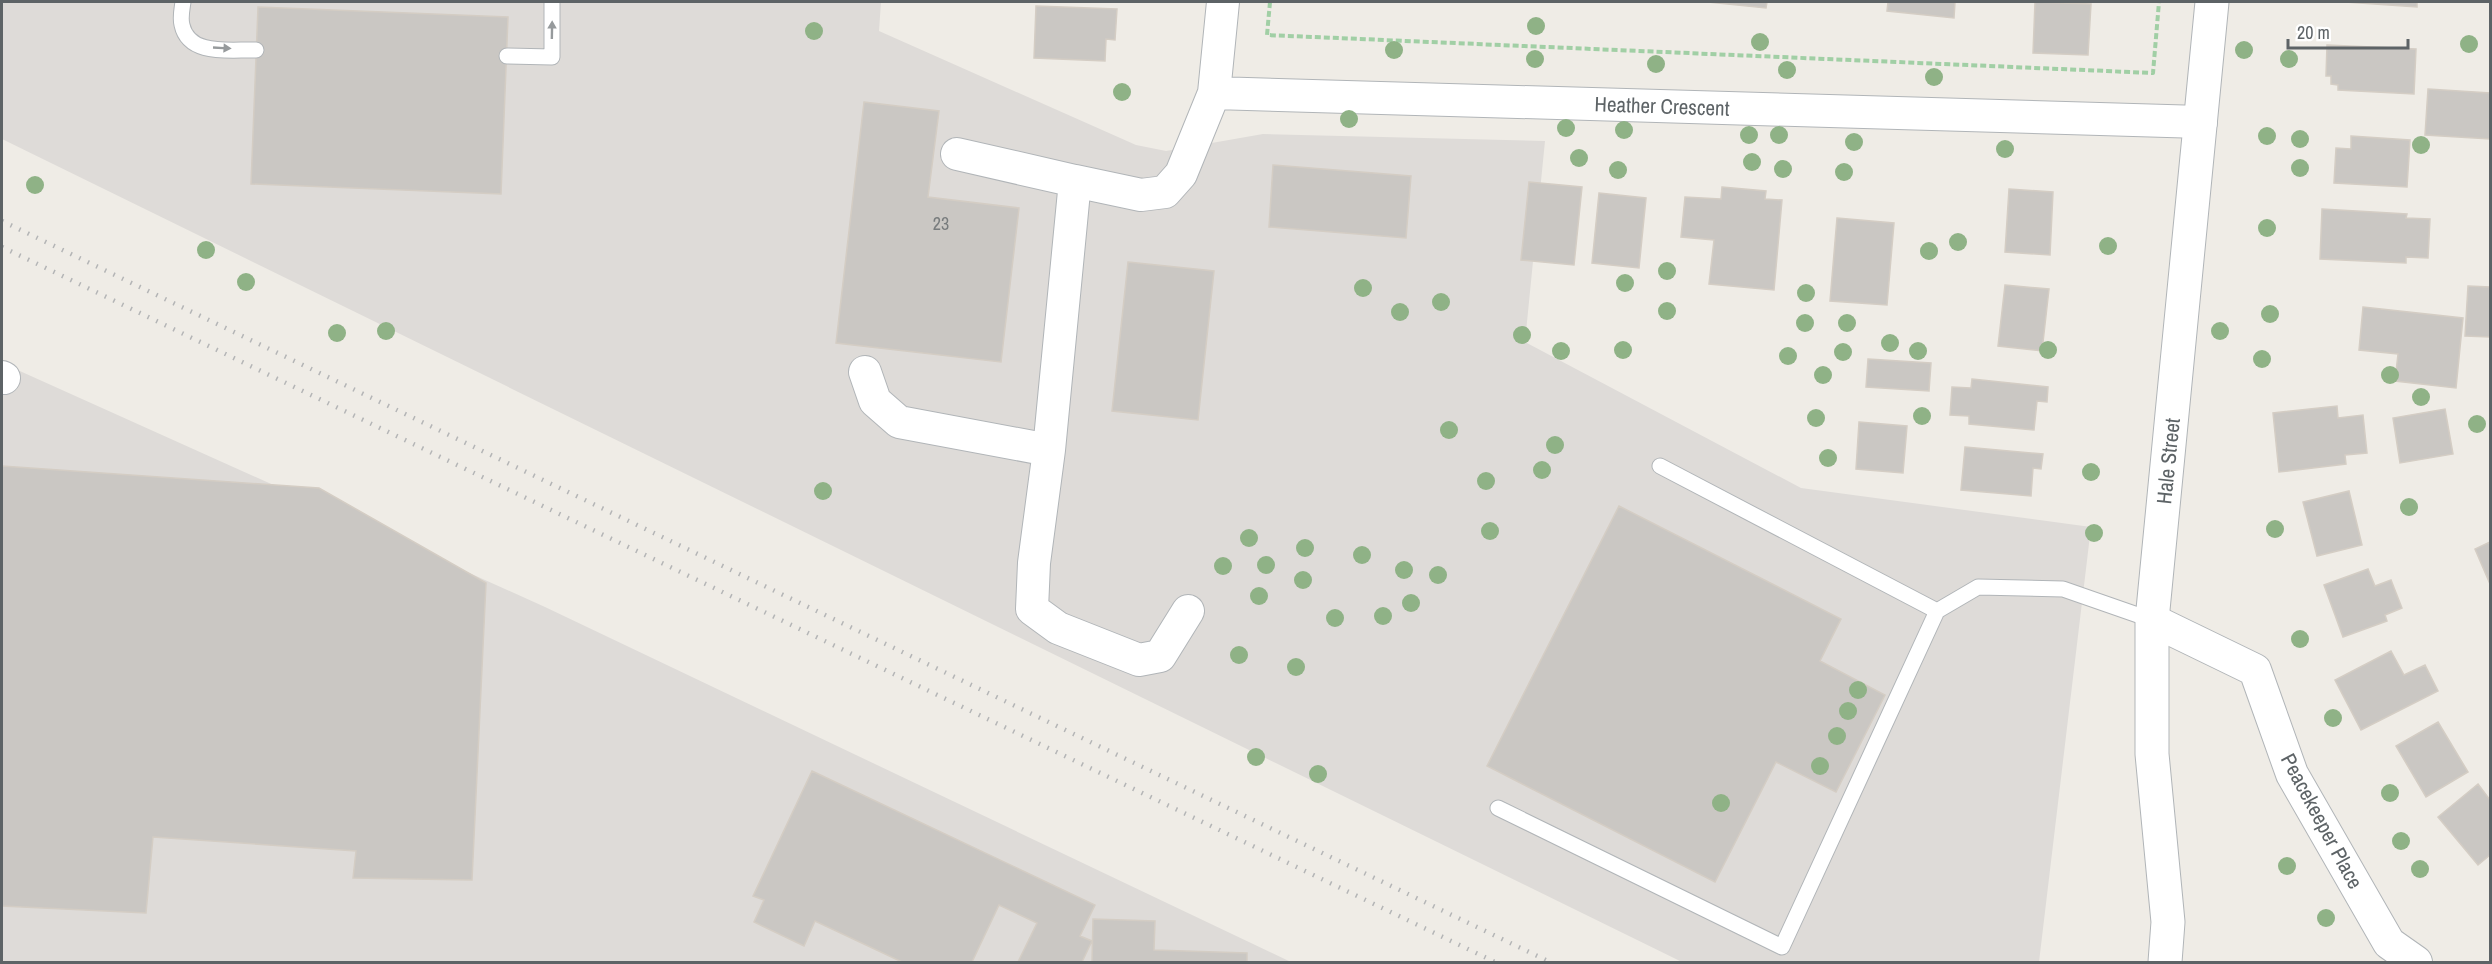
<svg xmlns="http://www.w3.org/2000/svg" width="2492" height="964" font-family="'Archivo Narrow',sans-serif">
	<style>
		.industrial { fill: #dedbd8 }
		.building { fill: #cac7c3; stroke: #d4cdc4; stroke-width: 1.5 }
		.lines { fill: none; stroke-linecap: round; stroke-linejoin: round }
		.service-casing { stroke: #b1b5b8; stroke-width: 17 }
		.minor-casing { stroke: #b1b5b8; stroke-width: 34 }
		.tertiary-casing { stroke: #b1b5b8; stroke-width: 35 }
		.path { stroke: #a1cfa5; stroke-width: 4; stroke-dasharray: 6 3; stroke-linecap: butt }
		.service { stroke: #fff; stroke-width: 15 }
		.minor { stroke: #fff; stroke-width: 32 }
		.tertiary { stroke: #fff; stroke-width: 33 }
		.rail { stroke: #b4b5b6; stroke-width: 4.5; stroke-dasharray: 1.5 8; stroke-linecap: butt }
		.tree { fill: #8fb286 }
		.oneway { fill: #969a9c }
		.labels { text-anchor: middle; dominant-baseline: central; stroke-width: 4.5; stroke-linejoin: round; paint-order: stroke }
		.number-label { font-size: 18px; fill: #787c7d }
		.street-label { font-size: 21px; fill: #5d6366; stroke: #fff }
	</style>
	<rect width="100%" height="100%" fill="#efece6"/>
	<!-- industrial -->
	<path class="industrial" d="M2 2H881L879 31 1136 145 1166 151 1263 134 1545 141 1525 342 1801 488 2091 527 2039 962H1682L2 139Z
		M2 363 545 607 1291 962H2Z"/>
	<!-- building -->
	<path class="building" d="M1708 2H1767L1766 8Z
		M1888 2H1955L1954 18 1887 11Z
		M2035 2 2091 4 2088 55 2033 53Z
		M2345 2H2417V7Z
		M1036 6 1117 9 1115 40 1106 39 1105 61 1034 58Z
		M258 7 508 17 501 194 251 184Z
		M2327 45 2416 49 2414 94 2338 90V85L2331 84V76H2326Z
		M2428 89 2490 93V139L2425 135Z
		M864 102 939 111 928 197 1019 208 1001 362 836 343Z
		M2351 136 2410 140 2407 187 2334 183 2336 148 2351 149Z
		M1273 165 1411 176 1406 238 1269 227Z
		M1529 182 1582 187 1574 265 1521 260Z
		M1722 187 1766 191 1765 199 1782 200 1774 290 1709 284 1714 240 1681 237 1685 197 1721 199Z
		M2009 189 2053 192 2050 255 2005 252Z
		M1599 193 1646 198 1639 268 1592 263Z
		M2322 209 2407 214 2406 218 2430 219 2428 258 2406 257V263L2320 259Z
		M1837 218 1894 223 1887 305 1830 301Z
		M1128 262 1214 271 1198 420 1112 411Z
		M2005 285 2049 289 2042 351 1998 346Z
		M2468 286 2490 287V337L2465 336Z
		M2363 307 2463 318 2456 388 2395 381 2398 354 2359 350Z
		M1868 359 1931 363 1929 391 1866 387Z
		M1972 379 2048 387 2047 402 2037 401 2034 430 1969 424V416L1950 415 1952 387 1971 388Z
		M2337 406 2338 418 2363 415 2367 453 2345 455 2346 464 2279 472 2273 413Z
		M2445 409 2453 454 2400 463 2393 418Z
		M1859 422 1907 426 1903 473 1856 469Z
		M1965 447 2043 454 2041 469 2033 468 2031 496 1961 490Z
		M2 466 319 488 486 583 472 880 353 878 356 851 153 837 146 913 2 906Z
		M2349 491 2362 545 2317 556 2303 502Z
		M1619 506 1841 619 1820 661 1885 695 1836 792 1776 762 1715 882 1487 766Z
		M2490 542V584L2475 549Z
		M2368 569 2375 586 2391 580 2402 608 2385 615 2387 621 2343 637 2324 585Z
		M2391 651 2404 675 2425 665 2438 691 2361 730 2335 680Z
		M2438 722 2468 772 2426 797 2396 746Z
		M812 771 1095 905 1080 936 1092 941 1082 962H1018L1037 923 999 905 972 962H902L815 921 804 946 754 922 764 900 753 896Z
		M2478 784 2490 800V855L2478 865 2438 817Z
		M1093 919 1155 921 1154 950 1247 953V962H1092Z"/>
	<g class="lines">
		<defs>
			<path id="service" d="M183 2C182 9 180 18 182 25 189 57 231 49 256 50
				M507 56 552 57V2
				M1660 466 1937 611
				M1498 808 1782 947 1937 611 1978 587 2063 589 2152 620"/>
			<path id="minor" d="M1223 2 1214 93 2201 122
				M957 154 1075 181
				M865 372 875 401 899 422 1049 450
				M2 377 4 378
				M1188 611 1160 656 1139 660 1058 628 1032 609 1034 563 1049 450 1075 181 1141 195 1165 192 1181 174 1214 93
				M2152 620 2255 670 2292 774 2389 943 2416 962"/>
			<path id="tertiary" d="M2165 962 2168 922 2152 754V620L2212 2"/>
		</defs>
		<!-- service casing -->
		<use href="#service" class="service-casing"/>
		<!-- minor casing -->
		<use href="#minor" class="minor-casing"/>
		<!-- tertiary casing -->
		<use href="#tertiary" class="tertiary-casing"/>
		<!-- path -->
		<path class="path" d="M1270 2 1267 35 2153 73 2159 2"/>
		<!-- service -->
		<use href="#service" class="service"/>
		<!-- minor -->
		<use href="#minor" class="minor"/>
		<!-- tertiary -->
		<use href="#tertiary" class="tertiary"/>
		<!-- rail -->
		<path class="rail" d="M2 221 1550 962
			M2 247 1495 962"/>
	</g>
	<!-- trees -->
	<g class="tree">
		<circle cx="1536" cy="26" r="9"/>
		<circle cx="814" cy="31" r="9"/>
		<circle cx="1760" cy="42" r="9"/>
		<circle cx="2469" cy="44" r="9"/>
		<circle cx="1394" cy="50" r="9"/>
		<circle cx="2244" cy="50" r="9"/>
		<circle cx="1535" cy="59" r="9"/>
		<circle cx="2289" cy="59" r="9"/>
		<circle cx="1656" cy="64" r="9"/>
		<circle cx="1787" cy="70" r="9"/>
		<circle cx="1934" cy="77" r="9"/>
		<circle cx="1122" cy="92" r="9"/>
		<circle cx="1349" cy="119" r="9"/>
		<circle cx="1566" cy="128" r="9"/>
		<circle cx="1624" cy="130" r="9"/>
		<circle cx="1749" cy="135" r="9"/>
		<circle cx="1779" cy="135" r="9"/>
		<circle cx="2267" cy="136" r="9"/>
		<circle cx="2300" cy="139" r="9"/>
		<circle cx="1854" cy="142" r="9"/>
		<circle cx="2421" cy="145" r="9"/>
		<circle cx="2005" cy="149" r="9"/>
		<circle cx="1579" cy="158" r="9"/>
		<circle cx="1752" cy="162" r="9"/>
		<circle cx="2300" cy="168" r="9"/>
		<circle cx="1783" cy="169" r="9"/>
		<circle cx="1618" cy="170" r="9"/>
		<circle cx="1844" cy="172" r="9"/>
		<circle cx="35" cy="185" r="9"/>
		<circle cx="2267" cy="228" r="9"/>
		<circle cx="1958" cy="242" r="9"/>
		<circle cx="2108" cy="246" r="9"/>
		<circle cx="206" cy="250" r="9"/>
		<circle cx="1929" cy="251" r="9"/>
		<circle cx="1667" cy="271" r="9"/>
		<circle cx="246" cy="282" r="9"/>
		<circle cx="1625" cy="283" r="9"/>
		<circle cx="1363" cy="288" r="9"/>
		<circle cx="1806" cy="293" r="9"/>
		<circle cx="1441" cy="302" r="9"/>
		<circle cx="1667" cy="311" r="9"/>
		<circle cx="1400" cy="312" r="9"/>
		<circle cx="2270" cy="314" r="9"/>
		<circle cx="1805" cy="323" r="9"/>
		<circle cx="1847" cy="323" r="9"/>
		<circle cx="386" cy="331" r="9"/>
		<circle cx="2220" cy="331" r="9"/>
		<circle cx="337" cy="333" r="9"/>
		<circle cx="1522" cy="335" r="9"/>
		<circle cx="1890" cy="343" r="9"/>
		<circle cx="1623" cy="350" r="9"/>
		<circle cx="2048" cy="350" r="9"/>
		<circle cx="1561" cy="351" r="9"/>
		<circle cx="1918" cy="351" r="9"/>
		<circle cx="1843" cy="352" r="9"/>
		<circle cx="1788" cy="356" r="9"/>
		<circle cx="2262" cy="359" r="9"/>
		<circle cx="1823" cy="375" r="9"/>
		<circle cx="2390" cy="375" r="9"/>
		<circle cx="2421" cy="397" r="9"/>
		<circle cx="1922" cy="416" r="9"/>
		<circle cx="1816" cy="418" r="9"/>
		<circle cx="2477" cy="424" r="9"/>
		<circle cx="1449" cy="430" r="9"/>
		<circle cx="1555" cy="445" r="9"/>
		<circle cx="1828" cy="458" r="9"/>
		<circle cx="1542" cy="470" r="9"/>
		<circle cx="2091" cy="472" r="9"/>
		<circle cx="1486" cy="481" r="9"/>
		<circle cx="823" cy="491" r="9"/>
		<circle cx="2409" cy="507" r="9"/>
		<circle cx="2275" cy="529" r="9"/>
		<circle cx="1490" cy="531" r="9"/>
		<circle cx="2094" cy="533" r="9"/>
		<circle cx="1249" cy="538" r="9"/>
		<circle cx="1305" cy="548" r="9"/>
		<circle cx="1362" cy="555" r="9"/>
		<circle cx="1266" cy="565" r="9"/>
		<circle cx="1223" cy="566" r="9"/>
		<circle cx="1404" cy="570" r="9"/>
		<circle cx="1438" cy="575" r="9"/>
		<circle cx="1303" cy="580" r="9"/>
		<circle cx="1259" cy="596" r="9"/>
		<circle cx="1411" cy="603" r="9"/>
		<circle cx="1383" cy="616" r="9"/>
		<circle cx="1335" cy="618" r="9"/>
		<circle cx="2300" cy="639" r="9"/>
		<circle cx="1239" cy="655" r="9"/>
		<circle cx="1296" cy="667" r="9"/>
		<circle cx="1858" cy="690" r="9"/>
		<circle cx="1848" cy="711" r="9"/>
		<circle cx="2333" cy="718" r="9"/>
		<circle cx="1837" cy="736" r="9"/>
		<circle cx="1256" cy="757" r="9"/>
		<circle cx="1820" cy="766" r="9"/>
		<circle cx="1318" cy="774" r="9"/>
		<circle cx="2390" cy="793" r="9"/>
		<circle cx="1721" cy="803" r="9"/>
		<circle cx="2401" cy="841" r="9"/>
		<circle cx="2287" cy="866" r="9"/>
		<circle cx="2420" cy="869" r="9"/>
		<circle cx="2326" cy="918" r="9"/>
	</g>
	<!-- one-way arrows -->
	<defs><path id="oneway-solid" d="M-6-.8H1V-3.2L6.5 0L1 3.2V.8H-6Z" transform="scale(1.5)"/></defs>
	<g class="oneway">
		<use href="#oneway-solid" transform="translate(552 30) rotate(-89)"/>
		<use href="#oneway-solid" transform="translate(222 48) rotate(3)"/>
	</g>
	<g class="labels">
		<!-- number labels -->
		<g class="number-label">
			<text x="941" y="223">23</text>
		</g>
		<!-- street labels -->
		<g class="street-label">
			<text transform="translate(1662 106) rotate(2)">Heather Crescent</text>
			<text transform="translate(2168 461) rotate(-84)">Hale Street</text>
			<text transform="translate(2322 821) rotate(62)">Peacekeeper Place</text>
		</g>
	</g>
	<!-- border -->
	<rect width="2492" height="964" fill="none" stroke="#5d6366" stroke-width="6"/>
	<!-- scale -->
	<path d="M2288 39v9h120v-9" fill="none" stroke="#5d6366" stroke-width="3"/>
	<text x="2297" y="39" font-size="18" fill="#5d6366" stroke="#ffffff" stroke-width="4.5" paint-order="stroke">20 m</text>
</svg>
